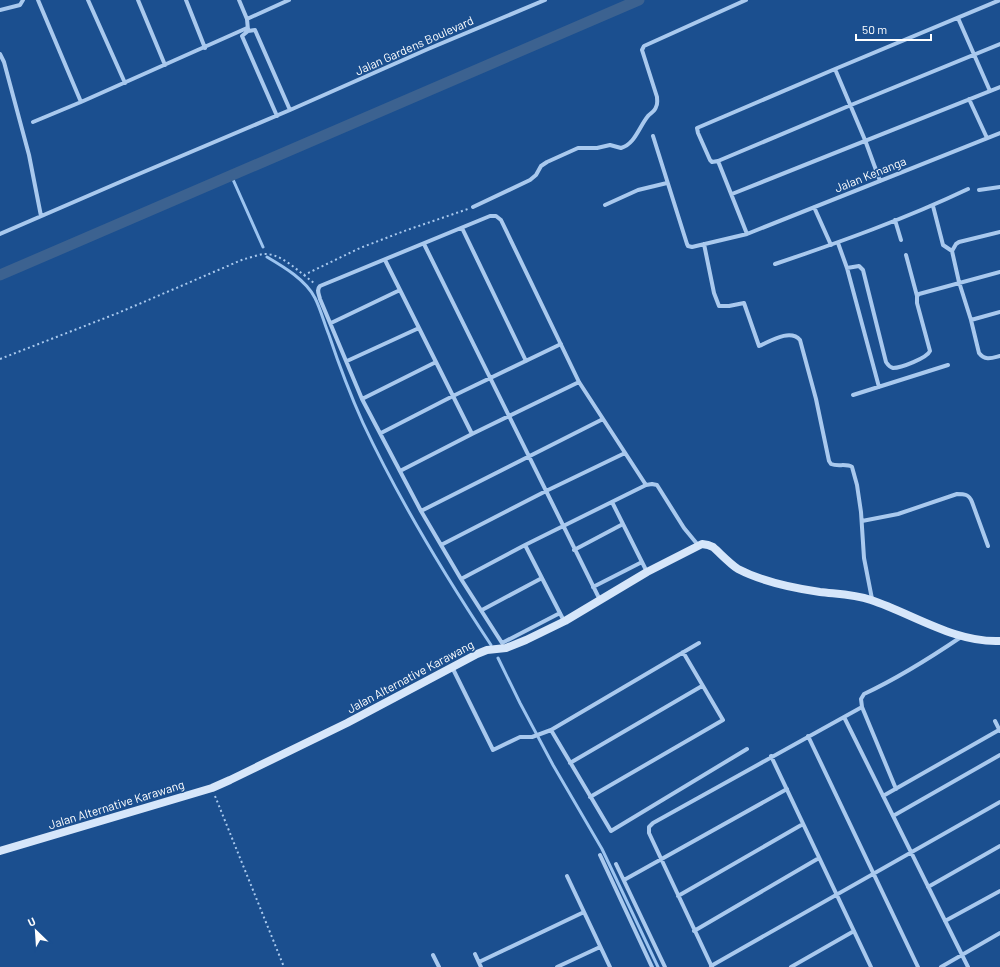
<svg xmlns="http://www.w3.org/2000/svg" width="1000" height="967" font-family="Barlow,sans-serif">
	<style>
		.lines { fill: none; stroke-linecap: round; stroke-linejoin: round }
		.stream { stroke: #9cc4f0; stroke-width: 3 }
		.canal { stroke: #3c6290; stroke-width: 11 }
		.path { stroke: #a9c9ee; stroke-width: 2; stroke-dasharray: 2 3; stroke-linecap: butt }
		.street { stroke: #a9c9ee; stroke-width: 4 }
		.secondary { stroke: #d6e6fa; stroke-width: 8 }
		.labels { text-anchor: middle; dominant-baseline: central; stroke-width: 3; stroke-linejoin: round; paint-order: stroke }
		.street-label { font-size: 12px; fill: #fff; stroke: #1b4f8f }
	</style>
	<rect width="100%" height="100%" fill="#1b4f8f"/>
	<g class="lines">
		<!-- stream -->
		<path class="stream" d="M231 175 263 247
			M267 257C284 267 306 280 315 298 321 310 324 323 329 335 339 365 350 394 363 423 399 500 444 574 491 645
			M498 658 520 703 553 765 602 849 658 967"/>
		<!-- canal -->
		<path class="canal" d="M0 275 639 0"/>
		<!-- path -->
		<path class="path" d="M304 275 315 284
			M0 359 118 313 244 259C250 258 257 255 263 254 279 253 292 266 304 275L360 248 407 230 468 209
			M215 796 284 967"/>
		<!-- street -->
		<path class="street" d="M38 0 81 102 247 28
			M88 0 125 83
			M138 0 165 65
			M186 0 205 48
			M239 0 247 19 248 30
			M0 10 20 5 23 0
			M958 18 990 91
			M247 19 289 0
			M0 54 4 62 29 155 41 216
			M835 69 865 140 880 181
			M969 99 987 138
			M277 116 242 36 248 31 255 30 290 110
			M33 122 81 102
			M653 136 687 244 688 246 692 247 747 234 1000 133
			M718 161 851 105 1000 44
			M979 190 1000 187
			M732 194 1000 87
			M605 205 638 190 667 183
			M933 206 943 245 952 251
			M473 207 530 180 536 175 541 166 547 162 578 148H597L610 145 621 148C635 144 639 127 648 116 651 113 655 111 656 107 658 104 657 100 657 97L642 50 644 46 746 0
			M814 207 831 245
			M895 220 901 240
			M462 228 526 361
			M1000 232 959 242 956 244 952 251 959 282 971 320 979 353C985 361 992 358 1000 356
			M0 234 127 179 290 110 428 49 545 0
			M747 234 718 161 712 162 710 160 698 133 697 128 835 69 1000 0
			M838 243 847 268 879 387
			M424 244 600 600
			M704 244 714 293 719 306H729L744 303 759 346C769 342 790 328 800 340L816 399 829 461 831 464C838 467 846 463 852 467L857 485 861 512 864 558 872 599
			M906 255 917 296
			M385 260 472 434
			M775 264C840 242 905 219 968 189
			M847 268 859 266 863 270 886 362C888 365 889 367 893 368 901 368 927 358 930 351L917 303V296L919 294 1000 272
			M971 320 1000 312
			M331 323 400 290
			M347 361 419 328
			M853 395 948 365
			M362 399 436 362
			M381 433 453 396 561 344
			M400 471 472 434 579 382
			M612 502 647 572
			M421 511 603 419
			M862 521 898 514 957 494C964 494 969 494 972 502L988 546
			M441 545 546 491 625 453
			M525 545 564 621
			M574 550 623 524
			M461 579 525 545 646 485
			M593 587 642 562
			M482 610 542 578
			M560 613 502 643 461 579 421 511 362 399 320 299C319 294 316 290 320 286L490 216H496L501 220 579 382 646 485 652 484 657 485 684 528 698 545
			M452 667 493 750 520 737H532L551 730 699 643
			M844 717 968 967
			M995 721 1000 731
			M551 730 611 831 747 749
			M808 736 918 967
			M771 756 871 967
			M570 763 702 686
			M896 789 862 707 861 699 864 694C898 678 930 658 961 637
			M883 796 999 730
			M590 797 723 720 683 652
			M893 816 1000 755
			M600 855 652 967
			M616 864 665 967
			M567 876 610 967
			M624 880 787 789
			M928 887 1000 846
			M678 896 803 824
			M945 921 1000 891
			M694 931 819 858
			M475 954 481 967
			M433 955 439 967
			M479 962 584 912
			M711 966 1000 802
			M557 967 600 947
			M712 967 649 833V827L653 823 862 707
			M791 967 854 931
			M941 967 1000 933"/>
		<!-- secondary -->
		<path class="secondary" d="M0 851 212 788 230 780 347 723 477 654 487 650 506 648 526 640 565 621 647 572 702 544 708 545 713 547C721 554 729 563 738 569 763 582 792 588 820 592 837 594 854 594 871 600 913 614 955 643 1000 641"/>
	</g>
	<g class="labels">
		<!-- street labels -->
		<g class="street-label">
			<text transform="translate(414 45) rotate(-24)">Jalan Gardens Boulevard</text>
			<text transform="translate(870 174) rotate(-22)">Jalan Kenanga</text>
			<text transform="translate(410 676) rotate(-28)">Jalan Alternative Karawang</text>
			<text transform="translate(116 804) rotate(-17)">Jalan Alternative Karawang</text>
		</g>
	</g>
	<!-- north arrow -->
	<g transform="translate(36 931) rotate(335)" stroke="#1b4f8f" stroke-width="3" paint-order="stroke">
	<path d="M0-3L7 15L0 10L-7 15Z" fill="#ffffff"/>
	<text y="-6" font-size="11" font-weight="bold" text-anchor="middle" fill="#ffffff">U</text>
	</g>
	<!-- scale -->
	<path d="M856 34v6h75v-6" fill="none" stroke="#ffffff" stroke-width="2"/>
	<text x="862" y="34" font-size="12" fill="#ffffff" stroke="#1b4f8f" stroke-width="3" paint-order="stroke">50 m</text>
</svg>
